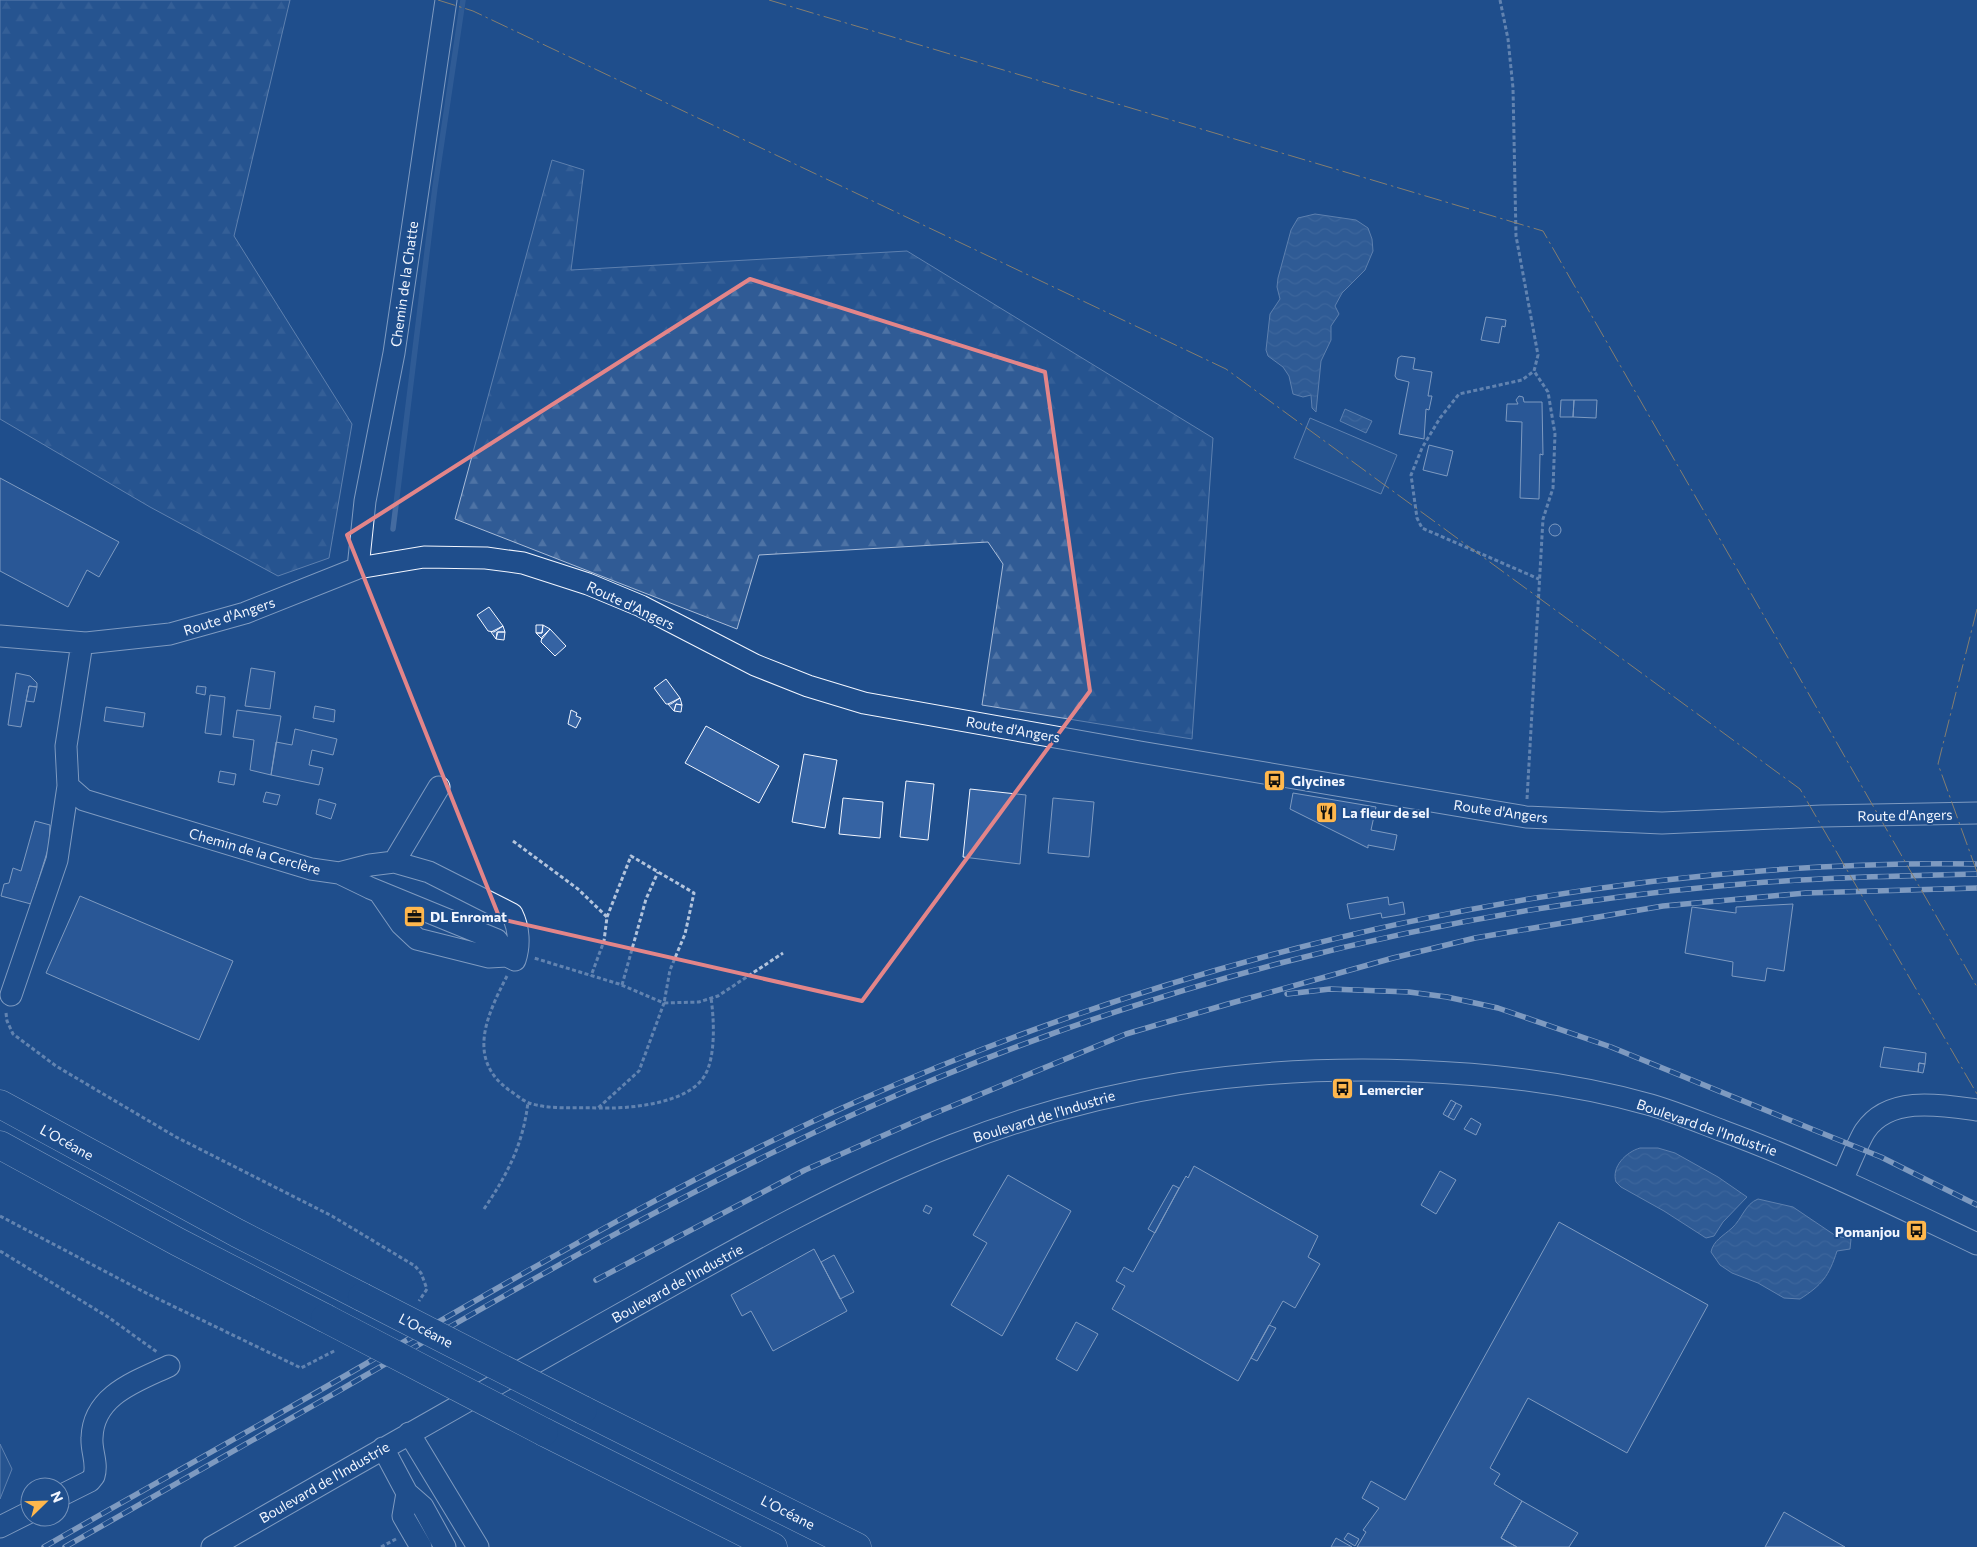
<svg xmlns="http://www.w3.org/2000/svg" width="1977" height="1547" font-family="Commissioner,sans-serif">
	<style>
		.forest { fill: url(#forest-firs); stroke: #a8bbd7 }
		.pitch { fill: #305b95; stroke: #a8bbd7 }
		.water { fill: url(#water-waves); stroke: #a8bbd7 }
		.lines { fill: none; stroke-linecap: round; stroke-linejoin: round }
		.stream { stroke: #446ba0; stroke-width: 5.5 }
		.building { fill: #3563a3; stroke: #f2f6ff }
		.minor-casing { stroke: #f2f6ff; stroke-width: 23 }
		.highway-casing { stroke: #f2f6ff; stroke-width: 29 }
		.path { stroke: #b3c4dc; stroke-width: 3; stroke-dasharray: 4 2.5; stroke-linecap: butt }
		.minor { stroke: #1f4e8c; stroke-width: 21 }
		.highway { stroke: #1f4e8c; stroke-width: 28 }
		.rail-casing { stroke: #f2f6ff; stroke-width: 5.5 }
		.rail { stroke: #1f4e8c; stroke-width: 4; stroke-dasharray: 11; stroke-linecap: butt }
		.highway-bridge-casing { stroke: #f2f6ff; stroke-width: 29; stroke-linecap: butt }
		.highway-bridge { stroke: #1f4e8c; stroke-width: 28 }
		.power { stroke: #ffb74d; stroke-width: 1; stroke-dasharray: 18 4 2.5 4; stroke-linecap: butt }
		.marked { fill: none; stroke: #e38589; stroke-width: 4; stroke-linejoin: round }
		.labels { text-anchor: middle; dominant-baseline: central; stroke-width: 4; stroke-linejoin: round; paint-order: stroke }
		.street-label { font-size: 14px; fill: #f2f6ff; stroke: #1f4e8c }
		.poi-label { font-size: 14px; font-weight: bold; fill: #f2f6ff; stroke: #1f4e8c; text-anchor: start }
	</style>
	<defs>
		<pattern id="forest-firs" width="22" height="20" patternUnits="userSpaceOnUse" patternTransform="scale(1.25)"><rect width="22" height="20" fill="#305b95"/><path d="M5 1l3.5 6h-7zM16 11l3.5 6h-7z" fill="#4e73a5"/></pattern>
		<pattern id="water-waves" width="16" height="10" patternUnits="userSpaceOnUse" patternTransform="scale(1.25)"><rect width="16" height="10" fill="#446ba0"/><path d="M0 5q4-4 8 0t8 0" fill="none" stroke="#5f81ae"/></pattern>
	</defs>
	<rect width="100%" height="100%" fill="#1f4e8c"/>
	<!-- forest -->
	<path class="forest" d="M0 0H290L234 236 352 424 329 558 278 576 150 507 0 419Z
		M552 160 584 170 571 270 907 251 1213 438 1192 739 982 705 1003 564 988 542 759 555 737 629 455 519Z"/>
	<!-- pitch -->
	<path class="pitch" d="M1310 418 1397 455 1381 494 1294 458Z
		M0 1444 12 1469 0 1499Z"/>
	<!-- water -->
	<path class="water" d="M1315 214 1356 220 1368 228 1372 239 1373 251 1365 270 1342 293 1335 306 1339 314 1331 326V340L1321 361 1316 412 1312 408 1311 395 1303 397 1293 394 1289 376 1283 367 1268 356 1266 350 1270 314 1280 299 1277 287 1278 278 1291 230 1298 218Z
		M1345 409 1372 421 1366 433 1340 421Z
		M1640 1148H1658L1675 1153 1718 1177 1747 1197 1723 1222 1714 1236 1706 1238 1664 1211 1621 1187 1616 1182C1611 1167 1626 1152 1640 1148Z
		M1758 1199 1793 1207 1836 1236 1851 1239 1850 1249 1837 1251C1829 1276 1822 1285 1800 1299L1784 1298 1758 1283 1732 1273 1720 1265 1711 1252C1713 1241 1723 1236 1732 1228 1742 1219 1745 1204 1758 1199Z"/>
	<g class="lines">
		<!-- stream -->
		<path class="stream" d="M393 529 435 187 463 0"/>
	</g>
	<!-- building -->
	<path class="building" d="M1486 317 1506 320 1505 327 1502 326 1499 343 1481 340Z
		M1401 356 1415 358 1413 369 1432 372 1428 396H1432L1429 410 1426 409 1424 439 1399 434 1409 382 1397 379 1395 376 1398 358Z
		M1519 396 1523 397 1524 402H1542L1543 455 1540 454 1539 499 1520 498 1522 422 1506 421 1507 404H1518L1516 400Z
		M1561 400H1574L1573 417H1560Z
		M1574 400H1597L1596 418 1573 417Z
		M1429 445 1453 451 1447 476 1423 470Z
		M0 478 119 542 99 577 87 570 68 607 0 571Z
		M1549 530a6 6 0 1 1 12 0a6 6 0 1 1-12 0Z
		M489 607 503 626 494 632 488 631 477 615Z
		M536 625H543L542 633H536Z
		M543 625 550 629 542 639 536 633H542Z
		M503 626 505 632H498L496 639 491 632Z
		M550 629 566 646 555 656 541 642 542 637Z
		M497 632H505L504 640 496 639Z
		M251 668 275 672 270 709 245 706Z
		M16 673 30 676 37 683V687L29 686 21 727 8 725Z
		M666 679 680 698 671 704H666L654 688Z
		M29 686 37 687 34 702 26 701Z
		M197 686 206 687 205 695 196 693Z
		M210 695 225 697 221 735 205 733Z
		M680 698 682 705 676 704 674 711 668 704Z
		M676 704 682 705 681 712 674 711Z
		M315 706 335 710 334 722 313 718Z
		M106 707 145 713 143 727 104 721Z
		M237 710 281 716 271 775 250 770 254 740 233 737Z
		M571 710 577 713 576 716 581 718 576 728 568 724Z
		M706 726 779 766 759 803 685 763Z
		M295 729 337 739 333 755 312 750 309 765 323 768 319 785 271 775 276 742 292 745Z
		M804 754 837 760 825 828 792 822Z
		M220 771 236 774 234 785 218 782Z
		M906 781 934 784 928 840 900 837Z
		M970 789 1026 795 1020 864 963 857Z
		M266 792 280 795 277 805 263 802Z
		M1293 793 1376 807 1371 830 1397 835 1394 850 1368 845V848L1290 809Z
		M843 798 883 802 880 838 839 834Z
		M1053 798 1094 802 1089 857 1048 853Z
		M319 799 336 804 331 819 316 814Z
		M35 821 50 825 49 846 31 904 1 896 4 884 9 883 13 868 21 871Z
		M80 896 233 961 199 1040 46 973Z
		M1388 897 1389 905 1403 902 1405 914 1382 918 1381 913 1350 919 1347 904Z
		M1793 904 1784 971 1767 968 1765 981 1732 976 1733 962 1685 953 1692 907 1736 913V907Z
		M1884 1047 1926 1053 1925 1064 1919 1063 1918 1072 1880 1067Z
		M1919 1063 1925 1064 1923 1073 1918 1072Z
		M1451 1100 1456 1103 1448 1117 1443 1114Z
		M1456 1103 1462 1106 1454 1120 1448 1117Z
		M1471 1118 1481 1124 1476 1135 1464 1129Z
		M1194 1166 1318 1236 1308 1257 1320 1264 1295 1308 1283 1301 1238 1381 1112 1309 1125 1286 1116 1281 1124 1267 1133 1272 1186 1176 1188 1178Z
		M1440 1171 1456 1180 1436 1214 1421 1205Z
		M1008 1175 1071 1211 1002 1336 951 1305 987 1243 973 1235Z
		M1173 1185 1179 1188 1155 1233 1148 1229Z
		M926 1205 932 1208 929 1214 923 1211Z
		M1559 1222 1708 1305 1627 1453 1528 1398 1490 1468 1500 1474 1494 1484 1522 1501 1501 1538 1517 1547H1357L1366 1532 1363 1530 1379 1508 1362 1498 1371 1481 1405 1500Z
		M814 1249 847 1311 773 1351 751 1311 742 1316 731 1295Z
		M834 1255 854 1292 840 1299 821 1262Z
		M1076 1322 1098 1334 1077 1371 1056 1359Z
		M1269 1325 1276 1328 1257 1361 1251 1358Z
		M1522 1501 1578 1533 1569 1547H1517L1501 1538Z
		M1784 1512 1845 1547H1765Z
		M1348 1533 1359 1539 1355 1546 1344 1539Z
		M1336 1538 1352 1547H1331Z"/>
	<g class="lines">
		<defs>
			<path id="minor" d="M358 568 365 501 394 353 446 0
				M0 636 86 643 170 634 245 613 358 568 424 557 486 558 523 563 588 584 641 606 755 665 808 686 864 703 1140 752 1526 817 1662 823 1822 816 1977 813
				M82 643 66 746 68 786 84 800 311 869 339 873 370 865 394 862 429 872 512 914C519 928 520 945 515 960L507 956 497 940 370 888 339 873
				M394 862 439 787
				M379 892 401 924 417 939 489 957 507 956
				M11 995 57 860 68 786
				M1842 1180C1849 1166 1858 1142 1865 1131 1889 1095 1942 1105 1977 1110
				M409 1433 478 1547
				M383 1448 407 1493 423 1507 445 1547
				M407 1493 403 1516 421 1547
				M60 1496 90 1481 94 1476C98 1463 91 1451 92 1438 93 1395 137 1381 169 1366
				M0 1527 30 1512
				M212 1547C342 1472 472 1398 603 1324 717 1260 831 1193 953 1145 1102 1086 1254 1065 1414 1071 1494 1074 1574 1083 1651 1105 1675 1112 1699 1122 1723 1131 1810 1163 1893 1204 1977 1244"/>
			<path id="highway" d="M0 1104 237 1233 362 1297
				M0 1145 178 1242 325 1318
				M583 1410 857 1547
				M544 1432 773 1547"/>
		</defs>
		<!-- minor casing -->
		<use href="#minor" class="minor-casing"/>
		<!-- highway casing -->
		<use href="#highway" class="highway-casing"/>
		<!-- path -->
		<path class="path" d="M1500 0 1508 39 1513 88 1516 236 1538 355 1534 371 1522 380 1459 394 1440 418 1422 448 1411 475 1417 518 1422 528 1539 579
			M1527 799 1543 519 1553 488 1555 434 1548 392 1534 371
			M513 841 578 889 607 917 604 941 591 976
			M607 917 631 856 694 893 685 934 670 970 664 1003 699 1002 718 996 783 953
			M507 976C487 1015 466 1059 509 1090 515 1094 522 1100 529 1103 550 1110 576 1107 598 1108L639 1071 664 1003 619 984 534 958
			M622 985 646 899 658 872
			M6 1013 7 1021 13 1034 56 1066 176 1137 332 1216 415 1266 421 1273 427 1289 419 1301
			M599 1108C628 1109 689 1104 705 1075 716 1056 714 1018 711 998
			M484 1209C507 1175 523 1145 528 1102
			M0 1216 148 1294 301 1368 336 1350
			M0 1251 108 1317 157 1352
			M381 1547 396 1539"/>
		<!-- minor -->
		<use href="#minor" class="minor"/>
		<!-- highway -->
		<use href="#highway" class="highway"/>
		<defs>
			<path id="rail" d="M1287 994 1330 989 1409 992 1447 997 1498 1008 1611 1047 1824 1134 1881 1157 1977 1205
				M596 1280 805 1170 923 1118 1126 1034 1228 1004 1393 958 1475 938 1663 906 1806 893 1977 888
				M44 1547C150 1486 257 1427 362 1366 525 1272 688 1176 860 1100 1207 946 1597 859 1977 864
				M65 1547C164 1490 263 1435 361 1378 525 1283 690 1188 863 1110 1132 989 1425 913 1719 886 1805 878 1891 876 1977 874"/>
		</defs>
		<!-- rail casing -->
		<use href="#rail" class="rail-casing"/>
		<!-- rail -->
		<use href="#rail" class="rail"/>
		<defs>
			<path id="highway-bridge" d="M362 1297 583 1410
				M325 1318 544 1432"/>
		</defs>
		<!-- highway-bridge casing -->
		<use href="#highway-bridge" class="highway-bridge-casing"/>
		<!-- highway-bridge -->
		<use href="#highway-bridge" class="highway-bridge"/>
		<!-- power -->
		<path class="power" d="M438 0 473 11 1226 369 1800 789 1977 1094
			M769 0 1543 231 1977 987
			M1977 609 1938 764 1977 872"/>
	</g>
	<!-- marked area -->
	<path d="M0 0H1977V1547H0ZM750 279 1045 372 1090 691 862 1001 500 919 347 535Z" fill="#1f4e8c" fill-opacity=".55" fill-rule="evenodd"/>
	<path class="marked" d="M750 279 1045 372 1090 691 862 1001 500 919 347 535Z"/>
	<!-- icons -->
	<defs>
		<symbol id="bus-square" viewBox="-11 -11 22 22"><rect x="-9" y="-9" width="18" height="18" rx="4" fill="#ffb74d" stroke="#1f4e8c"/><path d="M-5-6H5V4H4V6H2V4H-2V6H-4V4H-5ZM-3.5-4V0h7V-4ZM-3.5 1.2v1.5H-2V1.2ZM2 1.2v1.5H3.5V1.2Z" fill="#111"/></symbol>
		<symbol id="restaurant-square" viewBox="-11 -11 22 22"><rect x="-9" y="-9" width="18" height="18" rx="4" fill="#ffb74d" stroke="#1f4e8c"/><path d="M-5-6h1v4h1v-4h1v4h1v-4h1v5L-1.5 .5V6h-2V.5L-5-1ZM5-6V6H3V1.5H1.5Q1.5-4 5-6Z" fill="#111"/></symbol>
		<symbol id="office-square" viewBox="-11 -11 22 22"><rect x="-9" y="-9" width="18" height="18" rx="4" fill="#ffb74d" stroke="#1f4e8c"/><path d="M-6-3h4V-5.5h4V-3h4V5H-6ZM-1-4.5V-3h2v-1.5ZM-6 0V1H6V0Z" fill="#111"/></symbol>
	</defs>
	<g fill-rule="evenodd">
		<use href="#bus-square" x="1262" y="768" width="25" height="25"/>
		<use href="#restaurant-square" x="1314" y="800" width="25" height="25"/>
		<use href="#office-square" x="402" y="904" width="25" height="25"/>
		<use href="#bus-square" x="1330" y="1076" width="25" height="25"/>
		<use href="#bus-square" x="1904" y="1218" width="25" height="25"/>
	</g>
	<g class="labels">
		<!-- street labels -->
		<g class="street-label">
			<text transform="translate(404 284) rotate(-82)">Chemin de la Chatte</text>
			<text transform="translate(631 605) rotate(25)">Route d'Angers</text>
			<text transform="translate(229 616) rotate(-18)">Route d'Angers</text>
			<text transform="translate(1013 729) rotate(10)">Route d'Angers</text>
			<text transform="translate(1501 811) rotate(8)">Route d'Angers</text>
			<text transform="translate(1905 815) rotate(-1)">Route d'Angers</text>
			<text transform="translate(255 851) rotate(16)">Chemin de la Cerclère</text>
			<text transform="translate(1044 1116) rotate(-17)">Boulevard de l'Industrie</text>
			<text transform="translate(1707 1127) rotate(19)">Boulevard de l'Industrie</text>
			<text transform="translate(67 1142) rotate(29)">L’Océane</text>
			<text transform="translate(677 1283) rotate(-29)">Boulevard de l'Industrie</text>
			<text transform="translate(426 1330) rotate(27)">L’Océane</text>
			<text transform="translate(324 1482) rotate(-30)">Boulevard de l'Industrie</text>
			<text transform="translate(788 1512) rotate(27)">L’Océane</text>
		</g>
		<!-- poi labels -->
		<g class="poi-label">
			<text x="1291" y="780">Glycines</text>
			<text x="1342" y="812">La fleur de sel</text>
			<text x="430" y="916">DL Enromat</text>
			<text x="1359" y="1089">Lemercier</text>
			<text x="1900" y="1231" text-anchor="end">Pomanjou</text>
		</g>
	</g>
	<!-- north arrow -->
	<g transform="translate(45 1502) rotate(67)"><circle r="24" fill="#1f4e8c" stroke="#7391ba"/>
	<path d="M0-4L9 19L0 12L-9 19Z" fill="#ffb74d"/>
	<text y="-8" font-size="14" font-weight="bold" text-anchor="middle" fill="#f2f6ff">N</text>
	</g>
</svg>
